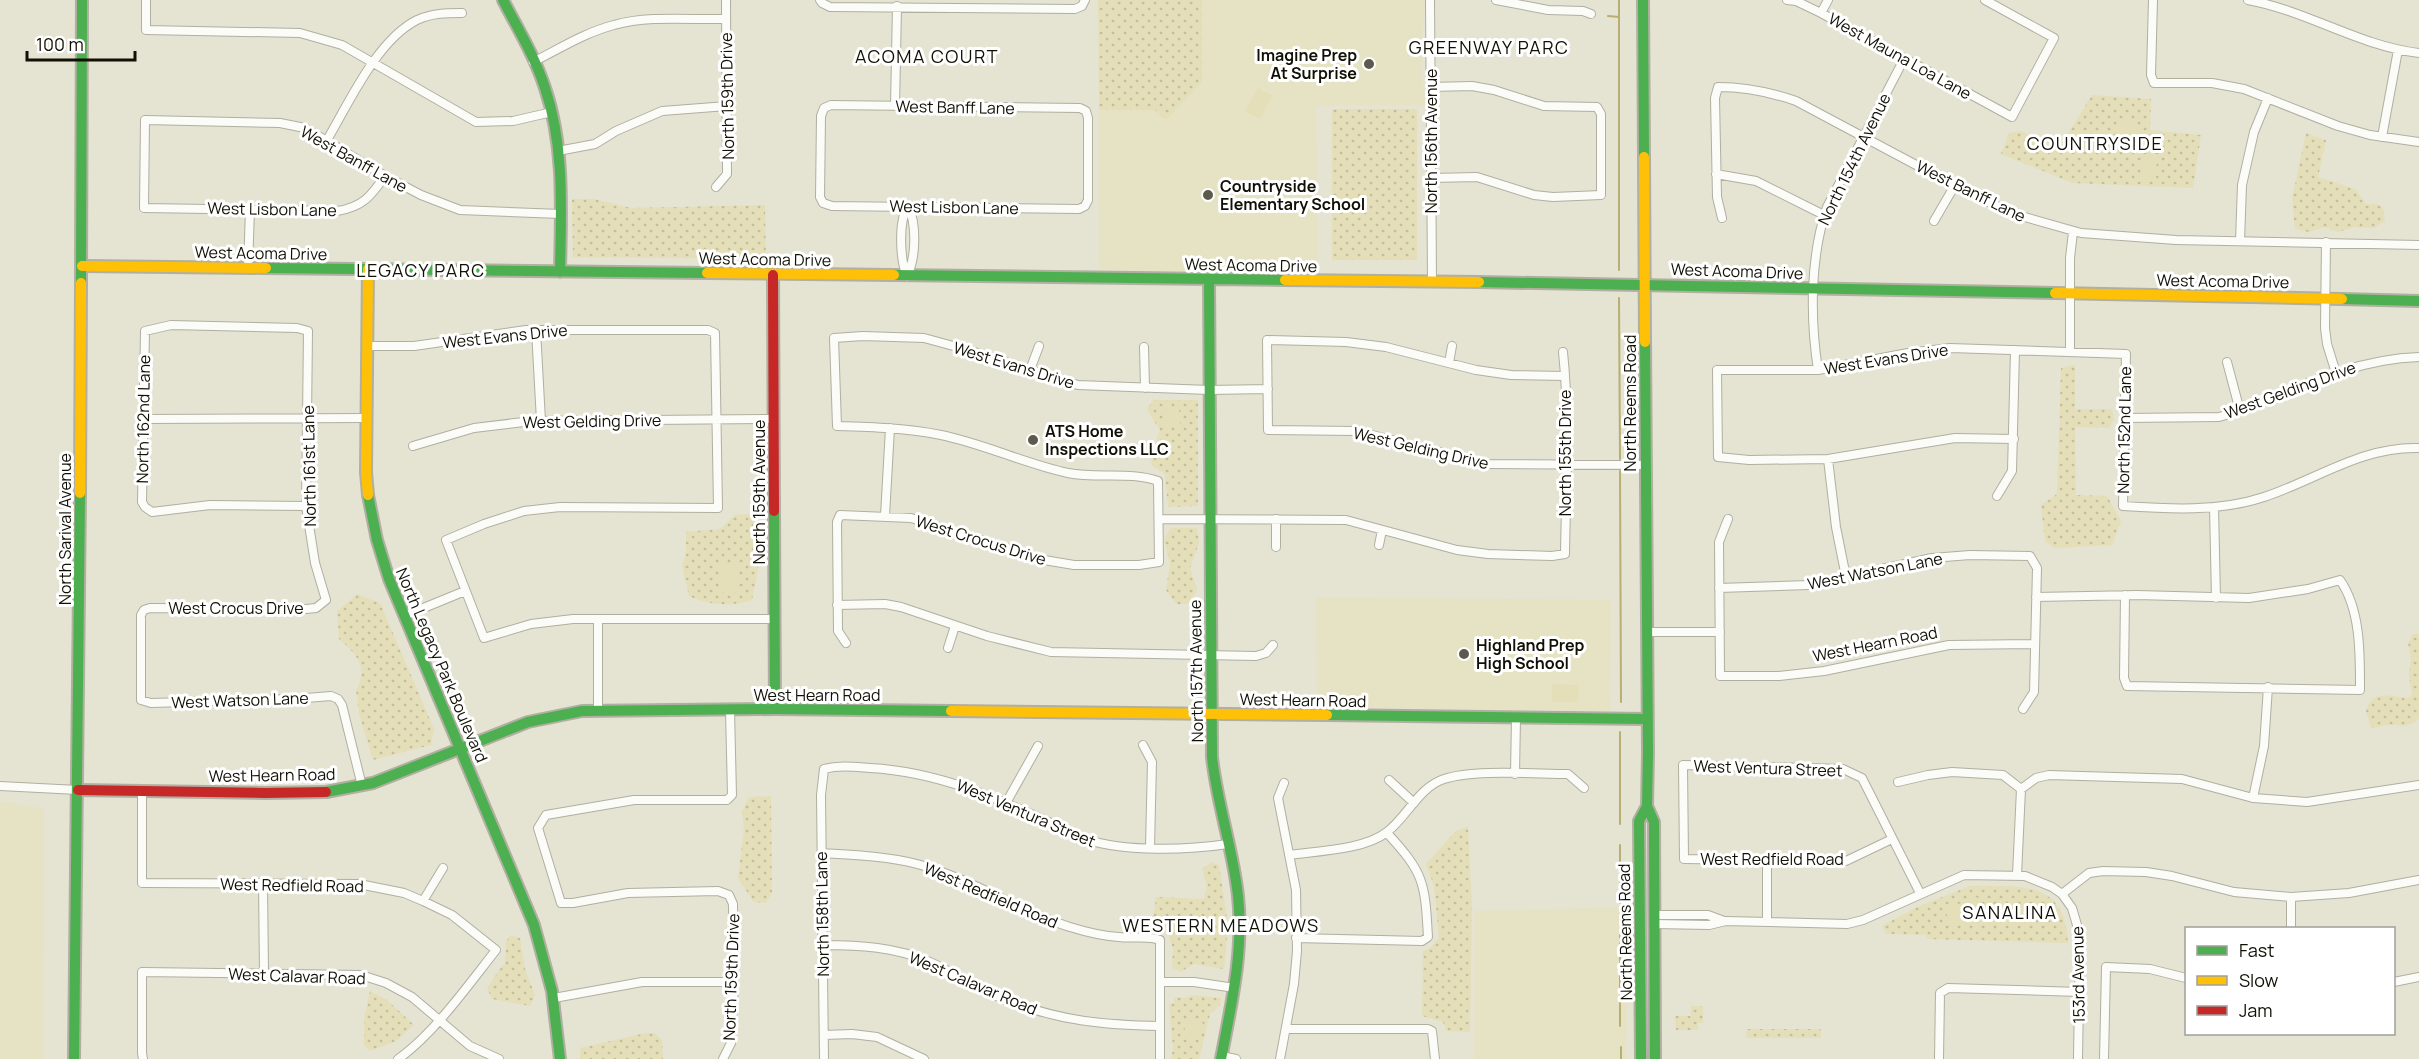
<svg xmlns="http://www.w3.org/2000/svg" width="2419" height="1059" font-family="Manrope,sans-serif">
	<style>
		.built { fill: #e6e2c4 }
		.green { fill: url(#green-dots) }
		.pitch { fill: #e4dfb9 }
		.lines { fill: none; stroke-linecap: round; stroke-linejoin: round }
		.stream { stroke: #b7af75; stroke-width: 2 }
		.street-casing { stroke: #b1afa2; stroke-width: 10 }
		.fast-casing { stroke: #b1afa2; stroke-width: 14 }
		.slow-casing { stroke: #b1afa2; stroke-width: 14 }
		.jam-casing { stroke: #b1afa2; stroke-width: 14 }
		.street { stroke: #fbfbf8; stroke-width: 8 }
		.fast { stroke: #4caf50; stroke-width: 10 }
		.slow { stroke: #ffc107; stroke-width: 10 }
		.jam { stroke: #c62828; stroke-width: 10 }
		.poi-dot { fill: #5b5a4c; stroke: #fff; stroke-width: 2 }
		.labels { text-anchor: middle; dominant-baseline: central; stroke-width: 6; stroke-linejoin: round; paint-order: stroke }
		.poi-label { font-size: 16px; font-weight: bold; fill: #111005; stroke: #fff; text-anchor: start }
		.street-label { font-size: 16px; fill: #111005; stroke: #fff }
		.neighbourhood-label { font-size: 18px; letter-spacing: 1.5px; fill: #111005; stroke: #fff }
	</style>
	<defs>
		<pattern id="green-dots" width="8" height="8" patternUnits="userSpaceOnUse" patternTransform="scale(1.5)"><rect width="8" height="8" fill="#e4dfb9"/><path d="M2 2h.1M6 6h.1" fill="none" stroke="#c3be9e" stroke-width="1.8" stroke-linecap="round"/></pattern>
	</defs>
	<rect width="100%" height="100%" fill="#e5e3d1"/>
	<!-- built -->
	<path class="built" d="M1202 0H1425L1421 48 1422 80 1426 106H1316L1318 273 1099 270V110H1155L1166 119 1201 83Z
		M1316 597 1611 600 1610 711 1317 707Z
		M0 801 44 809 43 1059H0Z
		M1628 907 1626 1059H1474V911Z"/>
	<!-- green -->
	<path class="green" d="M1098 0H1202V82L1166 120 1155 110H1099Z
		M2092 95 2151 99 2150 130 2201 135 2193 188 2073 183 2001 154 2009 133 2021 131 2057 151Z
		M1332 109H1417V260H1332Z
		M2306 133 2326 140 2318 177 2355 189 2366 204H2377L2383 208 2385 221 2374 228 2354 227 2338 232 2324 227 2309 232 2295 229 2292 199Z
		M572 199H594L631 208 765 205 766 259 573 257Z
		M2075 365V409H2112L2114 420 2109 428 2075 427 2076 495 2107 496 2121 521 2112 545 2054 548 2045 541 2041 505 2057 494 2061 368Z
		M1153 400H1198V506L1168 507 1165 474 1151 465 1153 450 1160 430 1147 410Z
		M749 514C768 537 757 573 752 600 732 607 708 605 689 596L682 565 686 555V532L720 529 735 515Z
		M1171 528H1197L1199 543 1190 568 1197 590 1189 604H1176L1166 590 1170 563 1164 539Z
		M357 594 380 603 434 729 431 745 373 760 359 714 356 690C369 668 357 654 339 639L337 611Z
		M2413 634H2419V718C2406 731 2400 723 2386 725 2380 726 2377 728 2371 728L2366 711C2372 688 2392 697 2408 698L2412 695 2409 676 2411 659 2408 643Z
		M771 796 772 893 766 903 754 902 738 878 744 829 742 812 749 797Z
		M1468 826 1472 907 1470 1032 1447 1031 1443 1022 1422 1016 1423 951 1430 948 1439 938 1434 886 1426 864 1455 832Z
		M1212 862 1219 865 1228 925 1224 969 1194 964 1180 972 1172 967 1173 949 1168 934 1152 927 1156 897 1204 899 1207 886 1202 869Z
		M1970 886C2018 887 2065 878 2068 943L1928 939 1925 935 1886 934 1882 926 1917 907Z
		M511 935 520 938 525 969 535 995 530 1006 492 999 487 988 505 962 506 941Z
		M370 991 387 1000 414 1025 396 1041 370 1051 364 1045V1019Z
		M1192 995 1221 998 1220 1005 1210 1014 1199 1059H1171L1173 1048 1169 1004 1174 1003V997L1184 998Z
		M1691 1006H1703V1023H1698V1030H1676L1675 1016H1691Z
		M1747 1029H1821V1038H1746Z
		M646 1033H655L662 1040 663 1059H580V1048Z"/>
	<!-- pitch -->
	<path class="pitch" d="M1258 88 1273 96 1260 119 1245 111Z
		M2117 119H2136L2138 151H2117Z
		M2143 156H2157L2156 180H2143Z
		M1163 409H1179L1180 427 1163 426Z
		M721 563H738V592H721Z
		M1552 684 1579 685 1578 702H1552Z
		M1977 897 1984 915 1951 927 1945 909Z
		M1187 1020 1203 1023 1200 1039 1183 1036Z"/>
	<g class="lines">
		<!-- stream -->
		<path class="stream" d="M1619 0V270
			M1608 16 1619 17
			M1619 298 1620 459
			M1620 471 1621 702
			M1620 824V732
			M1620 845V903
			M1620 935V1026
			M1621 1047V1059"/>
		<defs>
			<path id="street" d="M146 0V30L300 33 342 45 476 122 513 121 552 112
				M820 0 822 3 830 7 1075 9 1082 6 1085 0
				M1430 0 1432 282
				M1496 0 1548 10 1583 11 1591 14
				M1787 0 1796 1 1821 13 2012 117 2054 38 1985 0
				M2153 0 2151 75 2154 83H2212L2244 89 2338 126 2370 135 2419 142
				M2248 0C2308 11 2359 46 2419 53
				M1821 13 1828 0
				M533 62C559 49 586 32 614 25 649 15 690 20 726 19
				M1430 87 1472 86 1494 90 1544 106 1597 107 1601 114V195L1553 197 1534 195 1477 177 1431 178
				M831 105 1080 108 1086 111 1088 118V200L1085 206 1079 209 832 206 823 203 820 197 821 116 824 108Z
				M895 106 897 6
				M2382 137 2398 50
				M327 140C349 103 377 40 417 20 432 13 447 13 462 13
				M558 151 595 144 616 131 662 111 727 106
				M1716 174 1756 181 1824 215
				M385 176C371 196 363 207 337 211L144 208 145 120 280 123 305 128 385 176 421 195 460 210 561 214
				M716 187 727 174 726 0
				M1722 218 1717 197 1715 98 1718 87C1745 87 1770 92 1796 101L1963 190 2014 214 2081 233 2176 240 2419 245
				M1934 221 1955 185
				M2240 241 2242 185 2254 132 2268 98
				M2326 242 2325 328 2327 344 2336 373
				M248 268 250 209
				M907 276C916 258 917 224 908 206
				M907 276C900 260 898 221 908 206
				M536 330 541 421
				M367 346H414L526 330H708L715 333 718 508 560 507 524 511 484 524 446 540 484 638 531 624 573 619H775
				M1144 347 1145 388
				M2070 351V258L2073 232
				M2227 362 2240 411
				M1449 363 1452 346
				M1030 370 1039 346
				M1818 370C1810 318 1810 257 1827 207L1904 59
				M1565 376 1511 375 1476 370 1386 347 1346 342 1267 340 1268 430 1356 431 1488 464 1645 465
				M2125 418 2219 417 2240 411C2299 387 2355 359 2419 357
				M143 419 366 418
				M2014 439 1955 438 1828 459 1749 460 1718 457 1717 370H1818L1908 353 1950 348 2126 354 2123 506C2169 509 2219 512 2264 497 2316 480 2362 446 2419 448
				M413 446 474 428 532 421 774 419
				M1828 459 1836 527 1846 577
				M1997 496 2012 471 2015 350
				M306 506 210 505 152 512 145 507 142 502 145 331 171 325 297 328 308 331 306 506 315 563 326 600 316 608 306 609 150 608 144 610 141 615V700L151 703 294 699 331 696 338 699 342 705 362 786
				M2214 507 2216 598
				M885 516 890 428
				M1159 519 1346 520 1457 550 1488 554 1552 556 1565 554C1566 487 1570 419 1563 352
				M1276 519V547
				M1728 519 1719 542 1720 676H1779L1824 671 1949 645 2035 644
				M1379 545 1382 530
				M1719 588 1809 585 1932 558 1970 555 2030 556 2037 568 2034 692 2023 709
				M2036 597 2137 595 2249 598 2308 589 2340 580C2361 610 2360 655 2360 690L2127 686 2124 678 2125 595
				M837 605 885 604 901 607 987 636 1051 652 1256 656 1266 653 1273 645
				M404 616 465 591
				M598 619V710
				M1647 632H1720
				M846 643 838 631 837 522 840 515 911 518 1044 560 1074 565H1139L1159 562 1158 481C1130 471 1098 479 1068 473 1025 464 985 444 941 435 907 428 872 427 837 426L834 338 863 336 924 338 968 350 1078 385 1209 390 1268 389
				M948 648 955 626
				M1143 745 1152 762 1150 847
				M1515 774 1516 718
				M1389 780 1414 803
				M1898 782 1928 775 1952 772 2003 775 2021 789 2036 778 2049 775 2182 779 2253 798 2307 802 2419 785
				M0 786 78 790
				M142 791V883L359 884 404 893 423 901 452 915 496 950C469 984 433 1035 398 1059
				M2253 798 2264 746 2268 687
				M1006 803 1038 746
				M1892 839 1846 861 1684 859 1683 765 1843 769 1862 778 1920 893
				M821 853C853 855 886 856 917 864 971 878 1017 911 1070 927 1086 932 1103 936 1119 937 1133 939 1147 935 1160 940V1059
				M1289 855C1317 851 1364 850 1387 832 1407 817 1419 787 1444 779 1474 769 1535 774 1568 774L1584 788
				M2017 875 2021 789
				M263 883 264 973
				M2062 894 2089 873 2103 871 2146 872 2172 876 2234 892 2291 897 2349 893 2419 880
				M423 901 443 868
				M1654 915H1708L1724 921
				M1767 922V860
				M1654 924 1709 925 1726 921 1847 924 1863 920 1964 875 2025 876 2052 887 2062 894 2072 908 2080 935 2078 1059
				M2291 928V897
				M1296 938 1422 941 1428 937C1425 882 1424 873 1387 833
				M823 945C859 945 896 947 930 962 956 974 981 990 1008 1001 1062 1021 1103 1025 1160 1026
				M1160 982H1194L1235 988
				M2394 982 2419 977
				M554 998 642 982H734
				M1286 1029H1428L1432 1031 1435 1059
				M824 1035 852 1034 877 1037 924 1059
				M1221 1056 1236 1059
				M143 1059 142 1053V972L361 975 386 983 412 997 470 1046 499 1059
				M723 1059 731 1043 734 982 733 904 729 895 718 891 628 893 573 903H561L538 828 546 815 634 800H727L732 795 730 710
				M824 1059 821 795 824 769C840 765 855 767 870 768 949 772 1017 808 1088 840 1127 852 1188 850 1228 844
				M1280 1059 1294 984 1297 951 1296 890 1278 798 1284 783
				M1939 1059 1940 993 1948 988 2080 992
				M2104 1059 2106 967 2150 969 2186 978"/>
			<path id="fast" d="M503 0C518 29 535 57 545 88 565 147 561 211 560 272
				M1643 0 1644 157
				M266 268 707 273
				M894 275 1285 280
				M1209 279 1212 757C1217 804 1233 849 1238 896 1244 951 1231 1006 1221 1059
				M1479 282 2055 293
				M81 283 82 0
				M2342 299 2419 301
				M368 495 377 540 389 579 534 925 552 991 560 1059
				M774 511 775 709
				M1327 715 1647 719
				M326 792 373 783 528 722 582 711 775 709 951 711
				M1647 806 1654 822 1655 1059
				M74 1059 80 493
				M1641 1059 1639 821 1647 806 1648 752 1645 342"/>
			<path id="slow" d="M1644 157 1645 342
				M82 266 266 268
				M368 269 366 472 368 495
				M707 273 894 275
				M1285 280 1479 282
				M2055 293 2342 299
				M80 493 81 283
				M951 711 1327 715"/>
			<path id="jam" d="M773 275 774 511
				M78 790 265 793 326 792"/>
		</defs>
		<!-- street casing -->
		<use href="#street" class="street-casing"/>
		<!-- fast casing -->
		<use href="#fast" class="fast-casing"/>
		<!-- slow casing -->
		<use href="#slow" class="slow-casing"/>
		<!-- jam casing -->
		<use href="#jam" class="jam-casing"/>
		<!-- street -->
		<use href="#street" class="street"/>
		<!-- fast -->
		<use href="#fast" class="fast"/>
		<!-- slow -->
		<use href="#slow" class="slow"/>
		<!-- jam -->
		<use href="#jam" class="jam"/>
	</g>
	<!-- markers -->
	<g class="poi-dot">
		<circle cx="1369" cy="64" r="6"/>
		<circle cx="1208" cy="195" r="6"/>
		<circle cx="1033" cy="440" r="6"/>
		<circle cx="1464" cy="654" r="6"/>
	</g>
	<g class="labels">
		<!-- poi labels -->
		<g class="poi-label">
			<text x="1357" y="55" text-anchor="end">Imagine Prep<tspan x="1357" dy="18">At Surprise</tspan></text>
			<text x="1220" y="186">Countryside<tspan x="1220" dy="18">Elementary School</tspan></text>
			<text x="1045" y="431">ATS Home<tspan x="1045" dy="18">Inspections LLC</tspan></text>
			<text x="1476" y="645">Highland Prep<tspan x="1476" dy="18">High School</tspan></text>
		</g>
		<!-- street labels -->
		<g class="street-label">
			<text transform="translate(1900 56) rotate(29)">West Mauna Loa Lane</text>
			<text transform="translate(727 96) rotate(-91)">North 159th Drive</text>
			<text transform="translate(955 107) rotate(1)">West Banff Lane</text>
			<text transform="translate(1431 141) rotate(-90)">North 156th Avenue</text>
			<text transform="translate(354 159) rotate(29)">West Banff Lane</text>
			<text transform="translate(1854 159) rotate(-64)">North 154th Avenue</text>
			<text transform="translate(1971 191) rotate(26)">West Banff Lane</text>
			<text transform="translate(954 207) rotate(1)">West Lisbon Lane</text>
			<text transform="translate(272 209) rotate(1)">West Lisbon Lane</text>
			<text transform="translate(261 253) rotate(1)">West Acoma Drive</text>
			<text transform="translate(765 259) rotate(1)">West Acoma Drive</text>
			<text transform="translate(1251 265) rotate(1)">West Acoma Drive</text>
			<text transform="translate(1737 271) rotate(2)">West Acoma Drive</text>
			<text transform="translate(2223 281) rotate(1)">West Acoma Drive</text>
			<text transform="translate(505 336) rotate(-6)">West Evans Drive</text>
			<text transform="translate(1886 359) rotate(-9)">West Evans Drive</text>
			<text transform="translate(1014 365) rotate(17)">West Evans Drive</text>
			<text transform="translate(2290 390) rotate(-20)">West Gelding Drive</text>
			<text transform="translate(1630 403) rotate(-90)">North Reems Road</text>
			<text transform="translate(143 419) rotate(-89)">North 162nd Lane</text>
			<text transform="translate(592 421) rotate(-1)">West Gelding Drive</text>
			<text transform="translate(2124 430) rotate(-89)">North 152nd Lane</text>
			<text transform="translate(1421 448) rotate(13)">West Gelding Drive</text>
			<text transform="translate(1565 453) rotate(-90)">North 155th Drive</text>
			<text transform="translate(309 466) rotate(-91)">North 161st Lane</text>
			<text transform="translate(759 492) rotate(-90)">North 159th Avenue</text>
			<text transform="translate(65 529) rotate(-90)">North Sarival Avenue</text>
			<text transform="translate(981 540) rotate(17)">West Crocus Drive</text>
			<text transform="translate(1875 571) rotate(-11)">West Watson Lane</text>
			<text x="236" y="608">West Crocus Drive</text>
			<text transform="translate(1875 644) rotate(-11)">West Hearn Road</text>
			<text transform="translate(442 665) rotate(67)">North Legacy Park Boulevard</text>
			<text transform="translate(1196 671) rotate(-91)">North 157th Avenue</text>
			<text x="817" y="695">West Hearn Road</text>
			<text transform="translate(240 700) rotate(-2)">West Watson Lane</text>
			<text transform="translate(1303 700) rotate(1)">West Hearn Road</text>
			<text transform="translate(1768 768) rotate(2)">West Ventura Street</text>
			<text transform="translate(272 775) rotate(-1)">West Hearn Road</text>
			<text transform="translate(1026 813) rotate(23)">West Ventura Street</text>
			<text x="1772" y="859">West Redfield Road</text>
			<text transform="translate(292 885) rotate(1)">West Redfield Road</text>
			<text transform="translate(991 895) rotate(23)">West Redfield Road</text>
			<text transform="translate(822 914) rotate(-91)">North 158th Lane</text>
			<text transform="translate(1625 932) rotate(-91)">North Reems Road</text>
			<text transform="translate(2078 975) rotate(-91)">153rd Avenue</text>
			<text transform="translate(297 976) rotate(2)">West Calavar Road</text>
			<text transform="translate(731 977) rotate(-88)">North 159th Drive</text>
			<text transform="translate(973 983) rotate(23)">West Calavar Road</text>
		</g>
		<!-- neighbourhood labels -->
		<g class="neighbourhood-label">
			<text x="1489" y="47">GREENWAY PARC</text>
			<text x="927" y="56">ACOMA COURT</text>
			<text x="2095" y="143">COUNTRYSIDE</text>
			<text x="421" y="270">LEGACY PARC</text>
			<text x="2010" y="912">SANALINA</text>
			<text x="1221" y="925">WESTERN MEADOWS</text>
		</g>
	</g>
	<!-- legend -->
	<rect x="2185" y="927" width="210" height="108" fill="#ffffff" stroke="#a09f9b" stroke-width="1.5"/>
	<rect x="2197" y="946" width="30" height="9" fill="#4caf50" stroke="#a09f9b" stroke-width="1.5"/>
	<text x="2239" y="957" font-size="18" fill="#111005">Fast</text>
	<rect x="2197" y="976" width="30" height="9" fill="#ffc107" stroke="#a09f9b" stroke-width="1.5"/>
	<text x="2239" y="987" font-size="18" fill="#111005">Slow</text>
	<rect x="2197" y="1006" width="30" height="9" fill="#c62828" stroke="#a09f9b" stroke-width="1.5"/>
	<text x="2239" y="1017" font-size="18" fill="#111005">Jam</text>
	<!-- scale -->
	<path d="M27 51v9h108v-9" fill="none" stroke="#111005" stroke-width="3"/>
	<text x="36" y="51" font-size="18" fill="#111005" stroke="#ffffff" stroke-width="4.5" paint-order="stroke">100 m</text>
</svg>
